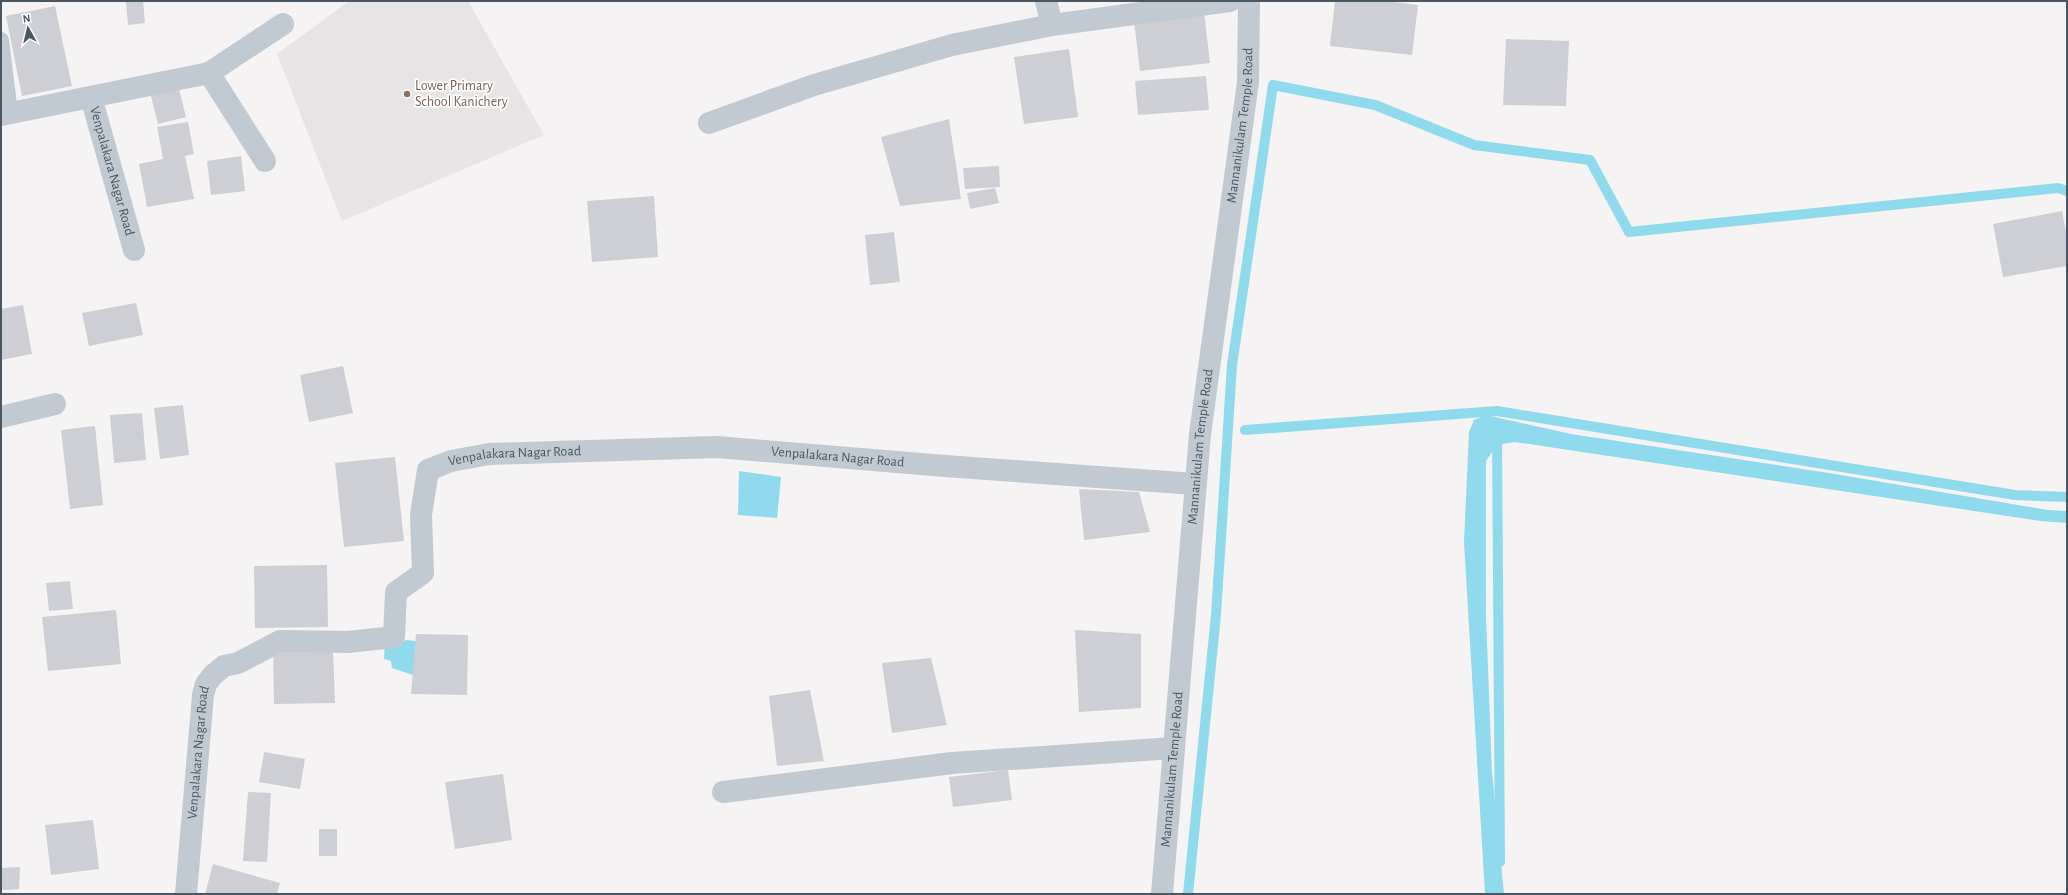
<svg xmlns="http://www.w3.org/2000/svg" width="2068" height="895" font-family="'Alegreya Sans',sans-serif">
	<style>
		.education { fill: #e6e4e5 }
		.water { fill: #90daee }
		.lines { fill: none; stroke-linecap: round; stroke-linejoin: round }
		.stream { stroke: #90daee; stroke-width: 10 }
		.building { fill: #cdcfd5 }
		.service { stroke: #c1cad2; stroke-width: 16 }
		.minor { stroke: #c1cad2; stroke-width: 22 }
		.education-dot { fill: #8d6e63; stroke: #fff; stroke-width: 1.5 }
		.labels { text-anchor: middle; dominant-baseline: central; stroke-width: 3.5; stroke-linejoin: round; paint-order: stroke }
		.education-label { font-size: 14px; fill: #785e54; stroke: #fff; text-anchor: start }
		.street-label { font-size: 14px; fill: #4a5661; stroke: #fff }
	</style>
	<rect width="100%" height="100%" fill="#f5f3f3"/>
	<!-- education -->
	<path class="education" d="M349 1H468L544 135 342 221 277 54Z"/>
	<!-- water -->
	<path class="water" d="M1486 415 1571 434 1829 473 2048 510 2067 511V523L2041 521 1515 442 1497 445 1486 461V617L1492 772 1504 894H1485L1464 542 1469 432 1474 420Z
		M739 471 781 477 777 518 738 515Z
		M406 640 424 642 419 677 392 668 391 661 384 659 385 642 397 646Z"/>
	<g class="lines">
		<!-- stream -->
		<path class="stream" d="M1245 430 1497 411 2015 495 2067 497
			M1497 432 1500 862
			M1188 894 1216 615 1232 365 1273 85 1375 105 1474 145 1590 160 1629 232 2058 188 2067 191"/>
	</g>
	<!-- building -->
	<path class="building" d="M126 1H143L145 23 128 25Z
		M1335 1H1385L1418 5 1412 55 1330 46Z
		M55 6 72 86 22 96 6 16Z
		M1204 12 1210 63 1140 71 1134 21Z
		M1506 39 1569 41 1566 106 1503 105Z
		M1069 49 1078 117 1024 124 1014 57Z
		M1206 76 1209 110 1138 115 1135 81Z
		M178 85 186 117 158 124 150 92Z
		M949 119 961 199 900 206 881 137Z
		M188 122 194 154 185 156 194 199 147 207 139 164 163 159 157 127Z
		M241 156 245 191 211 195 207 161Z
		M999 166 1000 187 965 189 963 168Z
		M995 188 999 203 970 209 967 193Z
		M654 196 658 257 592 262 587 201Z
		M2062 211 2067 237V266L2003 277 1993 224Z
		M894 232 900 282 870 285 865 235Z
		M136 303 143 335 89 346 82 313Z
		M23 305 32 354 1 360V309Z
		M343 366 353 413 309 422 300 375Z
		M183 405 189 455 160 459 154 408Z
		M142 413 146 460 114 463 110 415Z
		M95 426 103 505 70 509 61 430Z
		M395 457 404 541 344 547 335 463Z
		M1079 489 1139 492 1150 532 1084 540Z
		M327 565 328 627 255 628 254 566Z
		M70 581 73 609 49 611 46 583Z
		M116 610 121 664 48 671 42 617Z
		M1075 630 1141 634V708L1079 712Z
		M416 634 468 635 467 695 411 694Z
		M333 649 335 703 274 704 273 653Z
		M931 658 947 725 892 733 882 663Z
		M810 690 824 761 777 766 769 696Z
		M264 752 305 759 300 789 259 782Z
		M1008 770 1012 800 953 807 949 777Z
		M503 774 512 840 455 849 445 782Z
		M248 792 271 793 267 862 243 861Z
		M93 820 99 869 51 875 45 825Z
		M319 829H337V856H319Z
		M213 864 280 883 277 894H205Z
		M20 867 19 889 1 890V868Z"/>
	<g class="lines">
		<!-- service -->
		<path class="service" d="M1 40 10 113"/>
		<!-- minor -->
		<g class="minor">
			<path d="M1046 1 1052 25"/>
			<path d="M209 73 265 161"/>
			<path id="s1" d="M91 97 134 250"/>
			<path d="M1 115 209 73 283 24"/>
			<path d="M709 123 814 85 952 45 1052 25 1230 1"/>
			<path d="M1 417 55 404"/>
			<path d="M723 792 952 763 1174 748"/>
			<path id="s2" d="M186 894 203 695 206 684 213 675 224 666 238 663 280 641 348 642 394 637 396 592 423 573 421 515 428 470 451 461 489 454 717 447 945 466 1195 484"/>
			<path id="s3" d="M1162 894 1200 434 1248 82 1249 1"/>
		</g>
	</g>
	<!-- markers -->
	<circle class="education-dot" cx="407" cy="94" r="4"/>
	<g class="labels">
		<!-- education labels -->
		<g class="education-label">
			<text x="415" y="86">Lower Primary<tspan x="415" dy="16">School Kanichery</tspan></text>
		</g>
		<!-- street labels -->
		<g class="street-label">
			<text stroke="none"><textPath href="#s3" startOffset="773">Mannanikulam Temple Road</textPath></text>
			<text stroke="none"><textPath href="#s1" startOffset="77">Venpalakara Nagar Road</textPath></text>
			<text stroke="none"><textPath href="#s3" startOffset="449">Mannanikulam Temple Road</textPath></text>
			<text stroke="none"><textPath href="#s2" startOffset="1007">Venpalakara Nagar Road</textPath></text>
			<text stroke="none"><textPath href="#s2" startOffset="683">Venpalakara Nagar Road</textPath></text>
			<text stroke="none"><textPath href="#s2" startOffset="142">Venpalakara Nagar Road</textPath></text>
			<text stroke="none"><textPath href="#s3" startOffset="125">Mannanikulam Temple Road</textPath></text>
		</g>
	</g>
	<!-- border -->
	<rect width="2068" height="895" fill="none" stroke="#4a5661" stroke-width="4"/>
	<!-- north arrow -->
	<g transform="translate(28 28) rotate(352)" stroke="#ffffff" stroke-width="3" paint-order="stroke">
	<path d="M0-3L7 15L0 10L-7 15Z" fill="#4a5661"/>
	<text y="-6" font-size="11" font-weight="bold" text-anchor="middle" fill="#4a5661">N</text>
	</g>
</svg>
